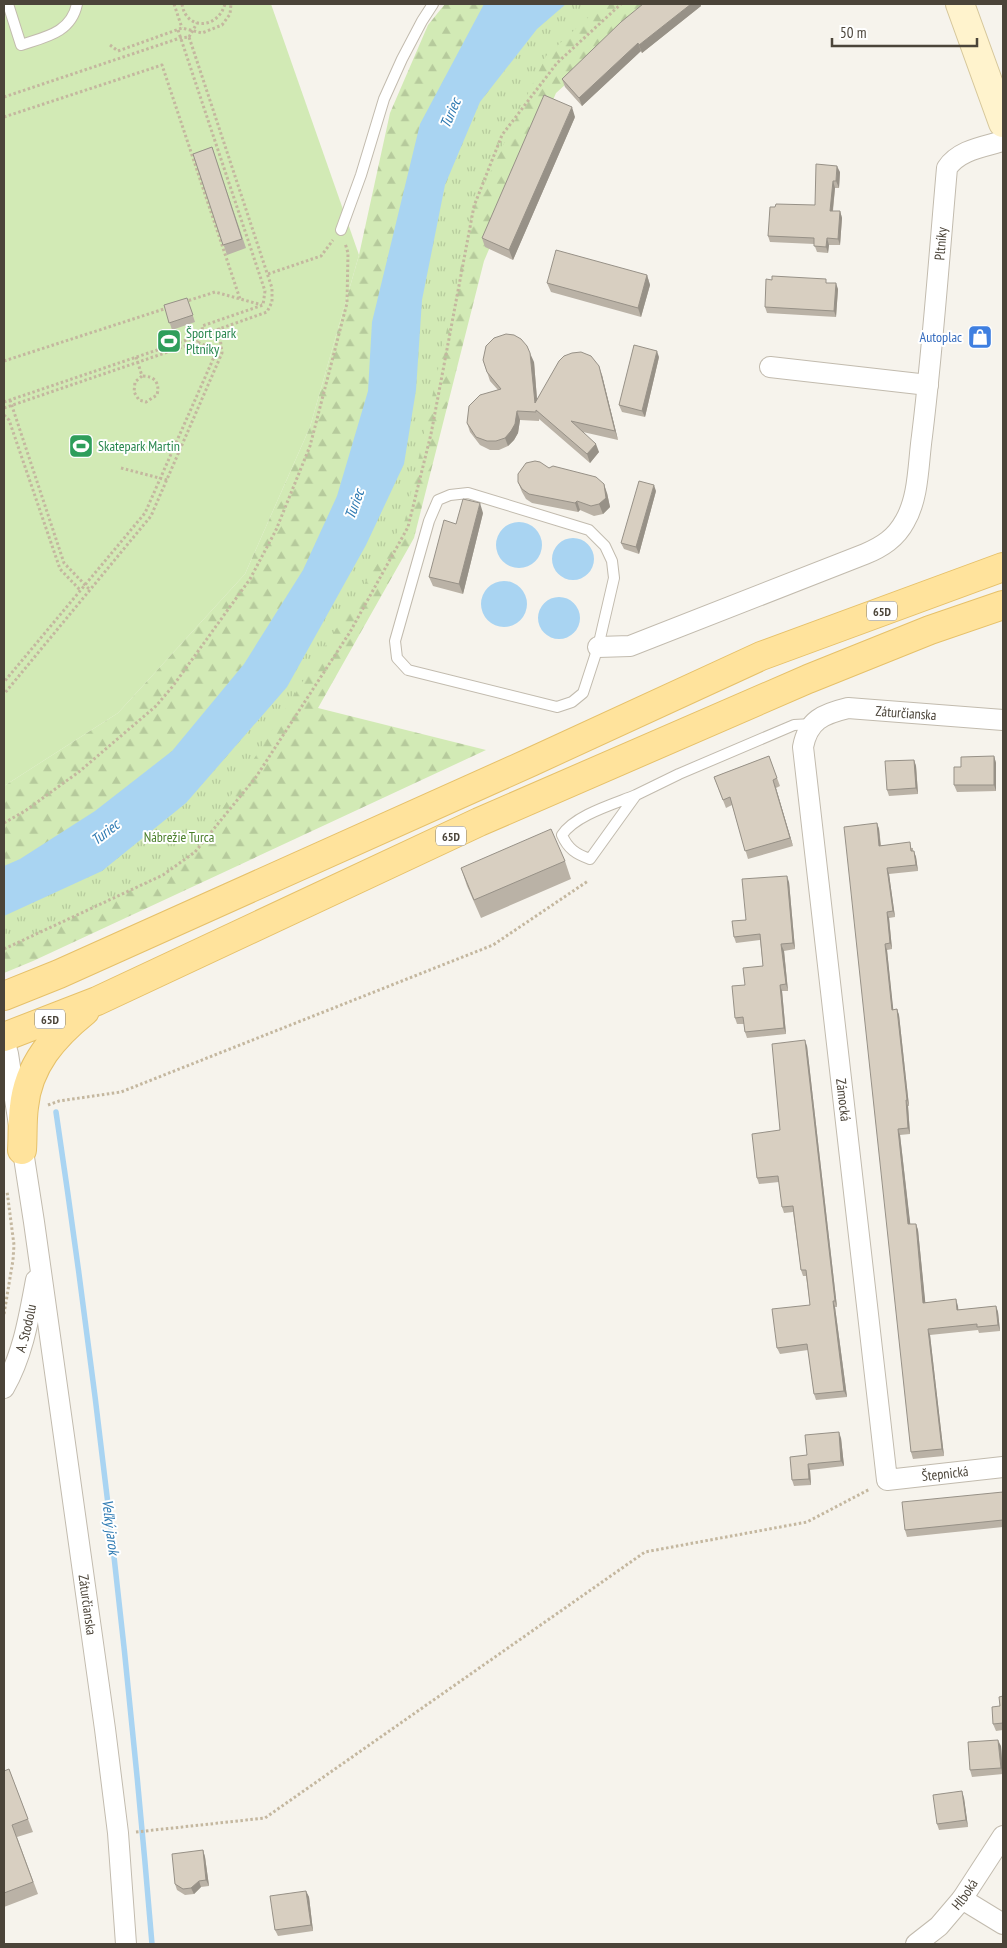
<svg xmlns="http://www.w3.org/2000/svg" width="1007" height="1948" font-family="'PT Sans Narrow',sans-serif">
	<style>
		.grass { fill: #d2eab5 }
		.forest { fill: url(#forest-firs) }
		.park { fill: url(#park-tufts) }
		.water { fill: #a9d4f2 }
		.lines { fill: none; stroke-linecap: round; stroke-linejoin: round }
		.stream { stroke: #a9d4f2; stroke-width: 5.5 }
		.lane-casing { stroke: #c2bbae; stroke-width: 12 }
		.street-casing { stroke: #c2bbae; stroke-width: 22 }
		.secondary-casing { stroke: #d6c79b; stroke-width: 30 }
		.primary-casing { stroke: #e6c16a; stroke-width: 30 }
		.path { stroke: #c4b79f; stroke-width: 3; stroke-dasharray: 2.5 2.5; stroke-linecap: butt }
		.lane { stroke: #fff; stroke-width: 10 }
		.street { stroke: #fff; stroke-width: 20 }
		.secondary { stroke: #fff3cd; stroke-width: 28 }
		.primary { stroke: #ffe39c; stroke-width: 28 }
		.wall { fill: #bab2a6 }
		.shaded-wall { fill: #979187 }
		.building { fill: #d8cfc1; stroke: #979187 }
		.labels { text-anchor: middle; dominant-baseline: central; stroke-width: 4; stroke-linejoin: round; paint-order: stroke }
		.shield { fill: #fff; stroke: #817c74; stroke-width: 1 }
		.shield-label { font-size: 12px; font-weight: bold; fill: #4b4439 }
		.street-label { font-size: 14px; fill: #4b4439; stroke: #fff }
		.leisure-label { font-size: 14px; fill: #27864d; stroke: #fff; text-anchor: start }
		.shop-label { font-size: 14px; fill: #366cbe; stroke: #fff; text-anchor: end }
		.park-label { font-size: 14px; fill: #4a7f2a; stroke: #fff }
		.water-label { font-size: 15px; font-style: italic; fill: #2e7ab2; stroke: #fff }
	</style>
	<defs>
		<pattern id="forest-firs" width="22" height="20" patternUnits="userSpaceOnUse" patternTransform="scale(1.25)"><rect width="22" height="20" fill="#d2eab5"/><path d="M5 1l3.5 6h-7zM16 11l3.5 6h-7z" fill="#b6ca9c"/></pattern>
		<pattern id="park-tufts" width="24" height="20" patternUnits="userSpaceOnUse" patternTransform="scale(1.25)"><rect width="24" height="20" fill="#d2eab5"/><path d="M3 7l-1-3M5 7V3M7 7l1-3M15 17l-1-3M17 17v-4M19 17l1-3" fill="none" stroke="#b6ca9c"/></pattern>
	</defs>
	<rect width="100%" height="100%" fill="#f6f3ec"/>
	<!-- grass -->
	<path class="grass" d="M4 4H271L359 255 310 427 245 574 118 713 4 786Z"/>
	<!-- forest -->
	<path class="forest" d="M445 4H655L556 93 484 261 414 538 318 708 486 750 33 961 4 973V786L118 713 245 574 310 427 359 255 390 113 428 25Z"/>
	<!-- park -->
	<path class="park" d="M566 4H603L546 56 474 206 405 520 195 852 163 875 4 949V916L102 871 186 803 287 687 366 545 404 464 416 390 422 300 445 186 480 102 537 29Z"/>
	<!-- water -->
	<path class="water" d="M484 4H566L537 29 480 102 445 185 422 300 416 390 404 464 366 545 287 687 186 803 102 871 4 916V866L20 859 95 811 172 751 244 664 303 570 337 496 368 391 372 322 420 124Z
		M496 545a23 23 0 1 1 46 0a23 23 0 1 1-46 0Z
		M552 559a21 21 0 1 1 42 0a21 21 0 1 1-42 0Z
		M481 604a23 23 0 1 1 46 0a23 23 0 1 1-46 0Z
		M538 618a21 21 0 1 1 42 0a21 21 0 1 1-42 0Z"/>
	<g class="lines">
		<!-- stream -->
		<path class="stream" d="M56 1112C97 1388 129 1666 152 1944"/>
		<defs>
			<path id="lane" d="M8 4 21 45C45 37 71 33 77 4
				M341 230 361 175 384 99 402 59 422 21 433 4
				M468 493 589 530 605 546 612 561 614 578 598 647 583 693 572 702 557 707 408 670 397 658 395 641 429 521 438 500 450 495Z
				M636 795C614 804 575 815 562 835 568 849 576 854 590 859L636 795 679 774 794 725 812 724"/>
			<g id="street">
				<path d="M770 367 928 385"/>
				<path id="s1" d="M598 647 630 646 865 554C882 547 896 538 905 521 919 497 918 464 922 436 933 347 939 258 947 168 959 150 983 147 1003 141"/>
				<path id="s2" d="M1003 720 848 708C823 714 808 720 803 747L887 1480 1003 1467"/>
				<path id="s3" d="M4 1040 8 1054 34 1222 105 1729 118 1833 126 1944"/>
				<path id="s4" d="M4 1388C23 1355 29 1317 36 1280"/>
				<path d="M962 1899 1003 1924"/>
				<path id="s5" d="M916 1944 939 1926 962 1899 1003 1836"/>
			</g>
			<path id="secondary" d="M960 4 1003 123"/>
			<path id="primary" d="M4 996 59 974 531 762 761 656 1003 567
				M4 1037 97 1001 479 822 808 679 930 630 1003 605
				M22 1150C23 1136 22 1121 24 1107 28 1065 54 1036 85 1011"/>
		</defs>
		<!-- lane casing -->
		<use href="#lane" class="lane-casing"/>
		<!-- street casing -->
		<use href="#street" class="street-casing"/>
		<!-- secondary casing -->
		<use href="#secondary" class="secondary-casing"/>
		<!-- primary casing -->
		<use href="#primary" class="primary-casing"/>
		<!-- path -->
		<path class="path" d="M174 4 182 28
			M182 4C186 31 218 29 225 4
			M178 30 265 291 263 305 202 326 203 334 197 342
			M189 37 197 23
			M110 45 118 51 182 28 202 33 222 25 230 14 231 4
			M4 97 180 38 189 37 272 288V302L267 312 219 329
			M4 117 162 65 240 299
			M268 274 321 256 333 240
			M184 302 215 292 262 305
			M136 357 142 376 135 382 134 392 139 400 146 402 157 395C160 383 155 376 142 376
			M4 361 167 308
			M10 400 64 563 90 590
			M4 402 219 329 222 353 151 516 4 694
			M4 408 197 342 211 348 214 357 145 513 4 682
			M4 415 9 420 60 569 81 591
			M121 468 167 480
			M4 823 25 811 80 771 156 706 173 686 250 579 276 530 310 446 347 303 348 253 345 243
			M4 949 163 875 195 852 256 777 350 632 408 527 431 434 474 206 502 135 557 63 621 4
			M48 1105 59 1101 121 1092 493 945 588 881
			M4 1314 13 1260 14 1245 7 1191
			M136 1832 265 1818 645 1552 807 1522 870 1489"/>
		<!-- lane -->
		<use href="#lane" class="lane"/>
		<!-- street -->
		<use href="#street" class="street"/>
		<!-- secondary -->
		<use href="#secondary" class="secondary"/>
		<!-- primary -->
		<use href="#primary" class="primary"/>
	</g>
	<!-- wall -->
	<path class="wall" d="M643 4H700L701 6 642 53 641 51 582 106 565 87 562 79Z
		M575 117 513 260 485 247 482 238Z
		M212 147 246 248 227 255 193 154Z
		M840 172 839 188H835L833 211H840L842 218 840 245H829L828 253 817 252 814 244 770 242 768 236 775 207 815 205Z
		M647 275 650 285 641 317 551 292 547 283Z
		M828 283 838 289 836 317 767 313 765 307Z
		M187 298 195 322 172 330 164 305Z
		M659 357 645 417 622 412 619 405Z
		M483 360 534 362 537 399 602 375 618 440 583 432 599 452 590 463 539 419V421L520 420 518 433 514 440 508 446 499 450H490L480 445 470 432 467 423 498 390 490 381Z
		M549 468 607 493 610 507 603 514 594 516 580 510 578 512 532 503 526 499 522 492 518 482Z
		M656 491 639 554 624 549 621 543Z
		M483 513 463 594 433 586 429 577 456 524Z
		M769 756 780 786 776 788 793 846 748 859 732 805 726 808 714 777Z
		M994 756 996 763V791L957 792 954 785Z
		M914 760 916 766 918 794 889 796 887 790Z
		M877 823 879 829 881 845 913 848V851L916 857 918 871 889 874 895 917 889 918 892 949 887 950 893 1010 897 1009 899 1015 909 1106H908L910 1134 900 1135 910 1224H916L918 1230 925 1302 958 1306V1310L996 1306 998 1312 1000 1331 979 1333 978 1330 930 1335 944 1456 913 1459 911 1452Z
		M565 861 571 879 481 918 467 886 461 868Z
		M789 882 795 949 784 951 788 991H782L786 1034 747 1038 745 1032 744 1024H737L735 1018 745 985 763 966 760 940 736 943 734 937 746 920Z
		M807 1046 837 1307H835L847 1397 816 1400 814 1394 808 1350 780 1354 777 1348 810 1305 806 1276H803L801 1270 793 1212 784 1213 782 1207 779 1182 759 1184 757 1178 780 1130Z
		M841 1438 844 1466 810 1470 811 1485 794 1486 792 1480 807 1455Z
		M1003 1492V1527L907 1537 905 1530Z
		M1003 1696V1730L996 1731 993 1724Z
		M1001 1746 1003 1774 972 1777 970 1770Z
		M9 1769 33 1832 17 1837 38 1894 4 1907V1771Z
		M964 1798 968 1827 939 1830 937 1824Z
		M203 1850 205 1857 209 1886 201 1887 194 1894 185 1895 177 1890 175 1884Z
		M306 1891 309 1897 313 1931 278 1936 275 1930Z"/>
	<!-- shaded-wall -->
	<path class="shaded-wall" d="M691 4H700L701 6 642 53 639 45Z
		M638 43 641 51 582 106 579 98Z
		M572 107 575 117 513 260 509 250Z
		M837 166 840 172 839 188 836 181Z
		M833 181 835 188 832 217 830 211Z
		M840 211 842 218 840 245 838 239Z
		M827 238 829 245 828 253 826 247Z
		M647 275 650 285 641 317 638 308Z
		M836 283 838 289 836 317 834 311Z
		M657 351 659 357 645 417 642 411Z
		M530 353 534 362 538 412 535 403Z
		M599 366 602 375 618 440 615 431Z
		M517 411 520 420 518 433 514 440 508 446 505 438Z
		M596 444 599 452 590 463 587 454Z
		M604 484 607 493 610 507 603 514 599 504Z
		M654 485 656 491 639 554 636 547Z
		M577 501 580 510 578 512 575 503Z
		M480 503 483 513 463 594 459 584Z
		M994 756 996 763V791L994 785Z
		M914 760 916 766 918 794 916 788Z
		M773 780 776 788 793 846 790 838Z
		M877 823 879 829 881 852 879 846Z
		M914 851 916 857 918 871 916 865Z
		M887 868 889 874 895 917 893 911Z
		M787 876 789 882 795 949 793 943Z
		M887 912 889 918 892 949 890 943Z
		M781 944 784 951 788 991 786 984Z
		M885 944 887 950 894 1016 892 1010Z
		M780 985 782 991 786 1034 784 1028Z
		M897 1009 899 1015 909 1106 907 1100Z
		M805 1040 807 1046 837 1307 835 1301Z
		M906 1100 908 1106 910 1134 908 1128Z
		M898 1129 900 1135 911 1230 908 1224Z
		M916 1224 918 1230 926 1309 923 1303Z
		M956 1299 958 1306 959 1316 957 1310Z
		M833 1301 835 1307 847 1397 844 1391Z
		M996 1306 998 1312 1000 1331 998 1325Z
		M928 1329 930 1335 944 1456 942 1449Z
		M839 1432 841 1438 844 1466 841 1461Z
		M808 1464 810 1470 811 1485 809 1479Z
		M998 1740 1001 1746 1003 1774 1001 1768Z
		M962 1791 964 1798 968 1827 966 1820Z
		M203 1850 205 1857 209 1886 206 1880Z
		M199 1881 201 1887 194 1894 191 1888Z
		M306 1891 309 1897 313 1931 311 1925Z"/>
	<!-- building -->
	<path class="building" d="M643 4H691L639 45 638 43 579 98 562 79 621 22Z
		M544 95 572 107 509 250 482 238Z
		M212 147 242 239 223 245 193 154Z
		M816 164 837 166 836 181H833L830 211H840L838 239 827 238 826 247 814 246V238L768 236 770 207H775L776 204 815 205Z
		M556 250 647 275 638 308 547 283Z
		M772 276 826 279V283H836L834 311 765 307 766 279 772 280Z
		M187 298 193 315 169 323 164 305Z
		M506 334 514 335 521 339 527 346 530 353 535 403 559 361 564 356 572 353 581 352 591 356 599 366 615 431 571 421 596 444 587 454 536 410V412L517 411 515 424 511 431 505 438 496 441H487L476 437 467 423 469 406 480 395 501 389 487 372 483 360 486 346 494 338Z
		M634 345 657 351 642 411 619 405Z
		M535 461 540 462 549 468 553 466 596 477 604 484 606 498 599 504 591 506 577 501 575 503 529 494 522 489 518 482V474L526 463Z
		M639 481 654 485 636 547 621 543Z
		M463 499 480 503 459 584 429 577 444 520 456 524Z
		M769 756 777 778 773 780 790 838 745 851 730 797 723 800 714 777Z
		M994 756V785H954V767H961V757Z
		M914 760 916 788 887 790 885 761Z
		M877 823 879 846 910 842 911 851H914L916 865 887 868 893 911 887 912 890 943 885 944 892 1010 897 1009 907 1100H906L908 1128 898 1129 908 1224H916L923 1303 956 1299 957 1310 996 1306 998 1325 977 1327V1324L928 1329 942 1449 911 1452 844 827Z
		M551 829 565 861 474 900 461 868Z
		M787 876 793 943 781 944 786 984 780 985 784 1028 745 1032 743 1017 735 1018 732 986 745 985 743 968 763 966 760 934 734 937 732 921 746 920 742 879Z
		M805 1040 835 1301H833L844 1391 814 1394 807 1344 777 1348 772 1309 810 1305 806 1270H801L793 1206 782 1207 778 1176 757 1178 752 1134 780 1130 772 1044Z
		M839 1432 841 1461 808 1464 809 1479 792 1480 790 1457 807 1455 805 1435Z
		M1003 1492V1520L905 1530 902 1502Z
		M1003 1696V1723L993 1724 992 1707 1000 1706 999 1697Z
		M998 1740 1001 1768 970 1770 968 1742Z
		M9 1769 28 1819 12 1825 33 1882 4 1893V1771Z
		M962 1791 966 1820 937 1824 933 1795Z
		M203 1850 206 1880 199 1881 191 1888 183 1889 175 1884 172 1854Z
		M306 1891 311 1925 275 1930 270 1896Z"/>
	<!-- icons -->
	<defs>
		<symbol id="shop-square" viewBox="-11 -11 22 22"><rect x="-9" y="-9" width="18" height="18" rx="4" fill="#3f7fe0" stroke="#fff"/><path d="M-5-2.5h2.3a2.7 3.5 0 0 1 5.4 0H5L5.5 6h-11ZM-1.5-2.5h3a1.5 2.3 0 0 0-3 0Z" fill="#fff"/></symbol>
		<symbol id="stadium-square" viewBox="-11 -11 22 22"><rect x="-9" y="-9" width="18" height="18" rx="4" fill="#2e9e5b" stroke="#fff"/><path d="M0-5a6.5 5 0 1 0 0 10a6.5 5 0 1 0 0-10ZM-3.5-1.8h7v3.6h-7Z" fill="#fff"/></symbol>
	</defs>
	<g fill-rule="evenodd">
		<use href="#shop-square" x="966" y="323" width="28" height="28"/>
		<use href="#stadium-square" x="155" y="327" width="28" height="28"/>
		<use href="#stadium-square" x="67" y="432" width="28" height="28"/>
	</g>
	<g class="labels">
		<!-- shield labels -->
		<g class="shield">
			<rect x="867" y="601.5" width="30" height="19" rx="4"/>
			<rect x="436" y="826.5" width="30" height="19" rx="4"/>
			<rect x="35" y="1009.5" width="30" height="19" rx="4"/>
		</g>
		<g class="shield-label">
			<text x="882" y="611">65D</text>
			<text x="451" y="836">65D</text>
			<text x="50" y="1019">65D</text>
		</g>
		<!-- street labels -->
		<g class="street-label">
			<text stroke="none"><textPath href="#s1" startOffset="618">Pltníky</textPath></text>
			<text transform="translate(906 713) rotate(4)">Záturčianska</text>
			<text stroke="none"><textPath href="#s2" startOffset="575">Zámocká</textPath></text>
			<text stroke="none"><textPath href="#s4" startOffset="64">A. Stodolu</textPath></text>
			<text stroke="none"><textPath href="#s2" startOffset="1016">Štepnická</textPath></text>
			<text stroke="none"><textPath href="#s3" startOffset="571">Záturčianska</textPath></text>
			<text stroke="none"><textPath href="#s5" startOffset="70">Hlboká</textPath></text>
		</g>
		<!-- leisure labels -->
		<g class="leisure-label">
			<text x="186" y="333">Šport park<tspan x="186" dy="16">Pltníky</tspan></text>
			<text x="98" y="446">Skatepark Martin</text>
		</g>
		<!-- shop labels -->
		<g class="shop-label">
			<text x="962" y="337">Autoplac</text>
		</g>
		<!-- park labels -->
		<g class="park-label">
			<text x="179" y="837">Nábrežie Turca</text>
		</g>
		<!-- water labels -->
		<g class="water-label">
			<text transform="translate(450 113) rotate(-67)">Turiec</text>
			<text transform="translate(354 504) rotate(-70)">Turiec</text>
			<text transform="translate(105 832) rotate(-38)">Turiec</text>
			<text transform="translate(111 1527) rotate(83)">Veľký jarok</text>
		</g>
	</g>
	<!-- border -->
	<rect width="1007" height="1948" fill="none" stroke="#4b4439" stroke-width="10"/>
	<!-- scale -->
	<path d="M832 38v8h145v-8" fill="none" stroke="#4b4439" stroke-width="2.5"/>
	<text x="840" y="38" font-size="15" fill="#4b4439" stroke="#ffffff" stroke-width="4" paint-order="stroke">50 m</text>
</svg>
